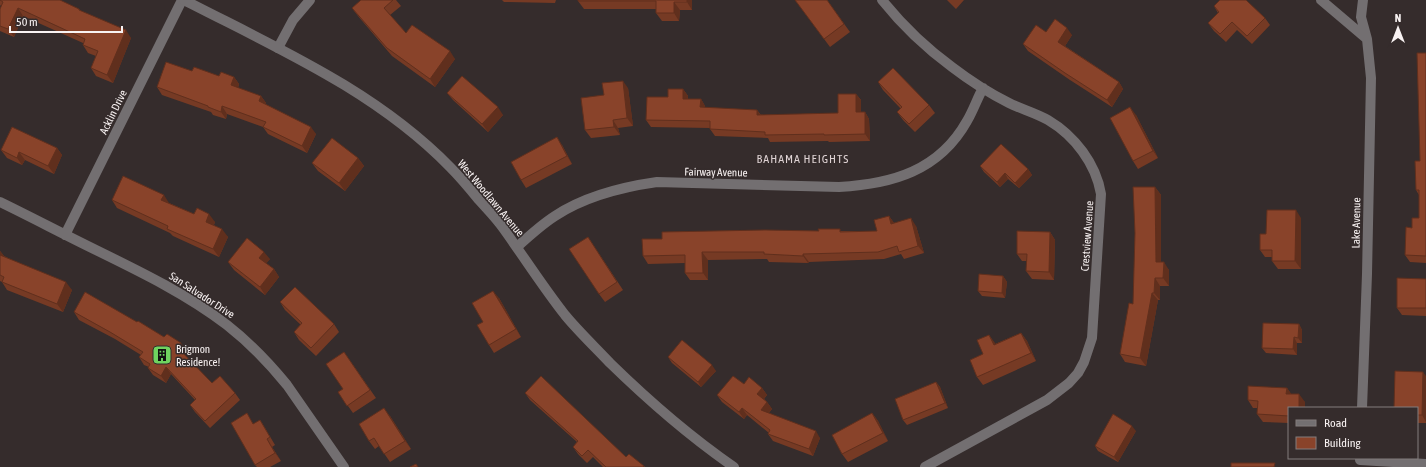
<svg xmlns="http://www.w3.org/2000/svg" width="1426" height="467" font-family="'Asap Condensed',sans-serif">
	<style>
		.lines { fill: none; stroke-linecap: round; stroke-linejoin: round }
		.minor { stroke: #736f71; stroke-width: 10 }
		.tertiary { stroke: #736f71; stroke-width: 10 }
		.wall { fill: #763a24 }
		.shaded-wall { fill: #602f1d }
		.building { fill: #89432a; stroke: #602f1d }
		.labels { text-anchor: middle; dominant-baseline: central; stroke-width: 3; stroke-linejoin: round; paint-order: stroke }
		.street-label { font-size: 11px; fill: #f9f3f3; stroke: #352c2c }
		.poi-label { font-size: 11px; fill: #f9f3f3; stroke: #352c2c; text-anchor: start }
		.neighbourhood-label { font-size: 12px; letter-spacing: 1px; fill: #ded2d3; stroke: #352c2c }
	</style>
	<rect width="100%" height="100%" fill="#352c2c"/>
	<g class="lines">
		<!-- minor -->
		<path class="minor" d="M882 0C902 25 926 48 952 67 969 80 989 93 1009 103 1021 109 1036 113 1048 120 1075 136 1096 164 1101 194L1092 338 1084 362 1078 373 1069 383 1047 400 925 467
			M1321 0 1367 39 1371 78 1367 274 1362 408
			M1363 0 1361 17 1367 39
			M278 48 293 20 310 0
			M0 202C33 218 65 235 98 251 143 273 188 295 227 325 250 343 269 363 287 385L344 467
			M65 235 182 0
			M517 247C529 236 541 225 555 216 585 196 622 187 657 182L839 187C892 184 939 171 967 121 973 111 977 99 983 88
			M1360 460 1426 464"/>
		<!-- tertiary -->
		<path class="tertiary" d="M184 0C277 48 376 91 450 167 461 178 470 189 479 200 487 209 496 218 503 228 524 257 543 287 565 315 579 332 595 347 610 363 649 401 689 436 734 467"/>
	</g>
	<!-- wall -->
	<path class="wall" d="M0 0 79 9 81 11 131 38 113 83 96 76 91 68 96 56 88 53 83 45V43L23 16 14 37 0 31V9L1 6 0 5Z
		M361 0H396L401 6 390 15 406 33 455 59 435 87 392 56 358 16 352 8Z
		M502 0H556L555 3 504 2Z
		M578 0H692V10H680L679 21H662L656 13V9H584L578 1Z
		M795 0H827L850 32 830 47Z
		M947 0H964L956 9Z
		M1214 6 1265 18 1270 25 1252 44 1237 30 1226 42 1214 31 1208 23 1218 13Z
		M1046 32 1072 35 1065 46 1119 82 1123 89 1112 107 1070 80 1028 51 1023 44Z
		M1426 53V263L1410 262 1405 255 1419 218V195L1416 190 1420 161Z
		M192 71 219 76 234 77 239 84 238 88 261 96 266 103 265 104 316 134 307 153 268 134 263 127 227 114 226 119 213 115 211 112 162 95 157 87Z
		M878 82 929 105 935 113 915 132 903 120 897 112 901 109 883 90Z
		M628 88 633 126 618 128 620 135 591 138 585 130 604 95Z
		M683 89 688 96V99H701L705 106V108L757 110 761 115 838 113 856 94 861 100V112H865L869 119 870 141 829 142 828 141 770 142 768 138 715 136 710 129V128L651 127 646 120 668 97Z
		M447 93 503 115 488 132 453 100Z
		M1136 115 1158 158 1138 169 1133 161Z
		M562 145 572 164 526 188 521 180Z
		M57 148 62 155 54 174 25 160 22 165 7 158 1 150Z
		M358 158 364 166 345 191 318 171 312 163Z
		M980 166 1028 169 1032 175 1019 188 1008 179 1000 187 984 172Z
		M1155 187 1161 195V262L1169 270V286H1160V300H1158L1146 366 1125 362 1120 354 1133 304Z
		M112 200 169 203 194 214 215 222 214 225 228 237 219 257 173 236 170 233 117 208Z
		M889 216 894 223 916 226 924 253 904 259 901 254 884 259 809 262 808 263 769 262 767 259 708 260V280H690L685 273V263L648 264 643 256 662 239 819 231H877Z
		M1301 218V269H1278L1272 261V257H1265L1260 250 1266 234Z
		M1050 232 1055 240 1054 280 1032 279 1026 271 1027 261H1022L1017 254Z
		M588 237 623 290 605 302 599 294Z
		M0 251 4 256 72 290 63 312 7 290 2 282 0 281Z
		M270 259 266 263 274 269 279 277 265 295 234 270 228 262Z
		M1003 276 1007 282 1005 298 982 296 978 291Z
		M1426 279V316L1402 315 1397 308Z
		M499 298 521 337 494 353 489 345 483 322Z
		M280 302 334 324 339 332 316 356 299 340 294 332 301 325 285 310Z
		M74 312 186 350 184 354 212 383 235 393 240 400 210 428 195 412 190 405 195 400 171 374 166 383 153 375 148 368 149 367 144 365 139 357 141 355 115 339 79 320Z
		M1299 324 1302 330V343H1297V355L1266 353 1262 348Z
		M1021 333 1027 341 1036 361 983 385 977 377 983 354 989 335 995 344Z
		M344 352 376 398 353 413 338 392 343 389Z
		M668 357 716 371 701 387 672 363Z
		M1426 376V423H1417V408Z
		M936 382 940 387 948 408 907 425 903 420Z
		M744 384 762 388 767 395 764 399 767 402 772 409 769 413 820 438 813 456 773 441 768 434 769 433 747 415 744 419 722 402 717 395Z
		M1287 388 1291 394 1305 402 1289 408V423L1263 422 1257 414V408H1253L1248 400Z
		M525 393 626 457 644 466 645 467H603L593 457 587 463 578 454 573 447 577 442 530 400Z
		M872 413 878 421 888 441 848 462 842 454Z
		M390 416 411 449 390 462 379 446 375 449 369 441Z
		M260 420 265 428 275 445 272 447 281 461 270 467H257L255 465 254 424Z
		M1136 431 1118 462 1098 451 1095 446Z"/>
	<!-- shaded-wall -->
	<path class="shaded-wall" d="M687 0H692V10L687 2Z
		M674 2 680 10 679 21 674 13Z
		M18 8 23 16 14 37 8 29Z
		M1067 28 1072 35 1063 49 1058 42Z
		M126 30 131 38 113 83 107 75Z
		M450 51 455 59 435 87 430 79Z
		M234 77 239 84 236 93 231 85Z
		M623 81 628 88 633 126 627 118Z
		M1119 82 1123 89 1112 107 1107 100Z
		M683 89 688 96 687 106 683 99Z
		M856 94 861 100V119L856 112Z
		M261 96 266 103 264 108 259 101Z
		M701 99 705 106V114L700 107Z
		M222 106 227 114 226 119 221 112Z
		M498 107 503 115 488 132 482 124Z
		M1130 107 1136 115 1158 158 1153 151Z
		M757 110 762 117 757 115Z
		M865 112 869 119 870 141 865 134Z
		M613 120 618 128 620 135 614 127Z
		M311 127 316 134 307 153 302 146Z
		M557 137 562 145 572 164 567 156Z
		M57 148 62 155 54 174 48 166Z
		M19 152 25 160 22 165 17 158Z
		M358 158 364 166 345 191 339 183Z
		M1028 169 1032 175 1019 188 1015 183Z
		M1005 173 1008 179 1000 187 997 182Z
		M1155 187 1161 195V270L1156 262Z
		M164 195 169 203 167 208 161 200Z
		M1296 210 1301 218V269L1295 261Z
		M209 214 215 222 212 229 206 222Z
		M889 216 894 223 891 224Z
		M911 218 916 226 924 253 918 246Z
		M222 229 228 237 219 257 213 249Z
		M1050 232 1055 240 1054 280 1049 272Z
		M0 251 5 257 0 258Z
		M264 252 270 259 265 265 259 258Z
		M702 252 708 260V280L703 273Z
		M803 254 809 262 808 263 803 256Z
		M1164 262 1169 270V286L1163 278Z
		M274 269 279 277 265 295 260 287Z
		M1003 276 1007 282 1005 298 1002 293Z
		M1155 278 1160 286V300L1154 293Z
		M66 282 72 290 63 312 57 304Z
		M493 291 499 298 521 337 516 329Z
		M1152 293 1158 300 1146 366 1140 358Z
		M1299 324 1302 330V343L1298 338Z
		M1021 333 1027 341 1036 361 1031 353Z
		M989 335 995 343 999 353 994 345Z
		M1294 337 1297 343V355L1293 349Z
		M181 343 186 350 184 355 178 348Z
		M712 365 716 371 701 387 698 382Z
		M166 367 171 374 166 383 161 376Z
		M1423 372 1426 376V422L1422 415Z
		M936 382 940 387 948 408 945 403Z
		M762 388 767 395 762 401 757 394Z
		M1287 388 1292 395 1286 394Z
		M1299 394 1305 402V408H1299Z
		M767 402 772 409 765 417 761 410Z
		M384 408 390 416 411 449 405 441Z
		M742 408 747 415 744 419 739 412Z
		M872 413 878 421 888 441 883 433Z
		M1132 426 1136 431 1118 462 1114 457Z
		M816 431 820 438 813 456 809 449Z
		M267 439 272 447 281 461 275 453Z"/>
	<!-- building -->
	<path class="building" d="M0 0H60L79 9V10L126 30 107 75 91 68 98 51 83 45 85 39 18 8 8 29 0 26V9L3 2Z
		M361 0H393L384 8 406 33 412 25 450 51 430 79 387 48 352 8Z
		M578 0H687V2H674V13H656V1H578Z
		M795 0H827L844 24 824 39Z
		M1220 0H1246L1265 18 1247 36 1232 22 1220 34 1208 23 1219 12 1214 6Z
		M1055 19 1067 28 1058 42 1119 82 1107 100 1065 73 1023 44 1036 25 1046 32Z
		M1417 53H1426V256L1405 255 1406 227 1412 228V218H1419V190H1416L1415 161H1420Z
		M166 62 192 71 194 67 219 76 221 72 234 77 231 85 261 96 259 101 311 127 302 146 263 127 266 122 222 106 221 112 208 107V106L157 87Z
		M893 68 929 105 909 124 897 112 902 107 878 82Z
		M462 76 498 107 482 124 447 93Z
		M623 81 627 118 613 120 614 127 585 130 581 98 604 95 602 83Z
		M668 89H683V99H701L700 107 757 110V115L838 113V94H856V112H865V134L824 135V134L765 135V132L710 129V121L646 120 647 97H668Z
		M1130 107 1153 151 1133 161 1110 118Z
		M12 127 57 148 48 166 19 152 17 158 1 150Z
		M557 137 567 156 521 180 511 162Z
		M332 138 358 158 339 183 312 163Z
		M1001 144 1028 169 1015 183 1005 173 997 182 980 166Z
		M123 176 164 195 161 200 194 214 197 208 209 214 206 222 222 229 213 249 167 229 168 226 112 200Z
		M1133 187H1155L1156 262H1164L1163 278H1155L1154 293H1152L1140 358 1120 354 1129 303 1133 304 1135 233Z
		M1267 210H1296L1295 261H1272V250H1260V234H1266Z
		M889 216 891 224 911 218 918 246 899 252 897 246 878 252 803 254V256L764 254V252H702L703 273H685V255L643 256 642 239H662V232L765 230 819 231 818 229H840V232L877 231 874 220Z
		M1017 231 1050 232 1049 272 1026 271 1027 254H1017Z
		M588 237 617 282 599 294 569 249Z
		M247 238 264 252 259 258 274 269 260 287 228 262Z
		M0 255 66 282 57 304 2 282 4 277 0 275Z
		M979 274 1003 276 1002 293 978 291Z
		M1397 278 1426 279V308H1397Z
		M295 287 334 324 311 348 294 332 302 323 280 302Z
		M493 291 516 329 489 345 477 325 483 322 472 303Z
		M85 292 137 322 138 321 164 337 167 334 181 343 178 348 212 383 220 376 235 393 205 421 190 405 196 399 166 367 161 376 148 368 150 364 139 357 143 352 110 332 74 312Z
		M1263 323 1299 324 1298 338 1294 337 1293 349 1262 348Z
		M1021 333 1031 353 977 377 970 360 983 354 977 340 989 335 994 345Z
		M682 340 712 365 698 382 668 357Z
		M344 352 370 390 347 406 338 392 343 389 326 364Z
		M1395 371 1423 372 1422 415H1417V408H1394Z
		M541 376 626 457 629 454 644 466 643 467H606L588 450 582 456 573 447 578 441 525 393Z
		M733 376 744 384 749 377 762 388 757 394 767 402 761 410 816 431 809 449 768 434 770 430 742 408 739 412 717 395Z
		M936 382 945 403 903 420 895 399Z
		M1248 386 1287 388 1286 394H1299V408H1289V416L1257 414 1258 401 1248 400Z
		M384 408 405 441 384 454 374 438 369 441 359 424Z
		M247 413 253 424 260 420 270 437 267 439 275 453 255 465 231 423Z
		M872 413 883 433 842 454 832 435Z
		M1113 414 1132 426 1114 457 1095 446Z
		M1231 463H1275L1274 467H1231Z
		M416 464 418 467H410Z"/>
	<!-- icons -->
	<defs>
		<symbol id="building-square" viewBox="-11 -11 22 22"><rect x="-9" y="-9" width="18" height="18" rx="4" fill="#6fd35f" stroke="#352c2c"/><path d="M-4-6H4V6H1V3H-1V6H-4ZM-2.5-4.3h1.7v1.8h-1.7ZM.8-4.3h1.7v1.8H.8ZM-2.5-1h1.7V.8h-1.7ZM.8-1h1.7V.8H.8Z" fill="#111"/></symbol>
	</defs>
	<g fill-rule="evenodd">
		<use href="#building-square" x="151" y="344" width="22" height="22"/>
	</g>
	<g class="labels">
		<!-- street labels -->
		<g class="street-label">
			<text transform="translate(113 112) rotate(-64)">Acklin Drive</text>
			<text transform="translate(716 172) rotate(1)">Fairway Avenue</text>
			<text transform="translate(491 198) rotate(50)">West Woodlawn Avenue</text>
			<text transform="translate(1356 223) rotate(-89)">Lake Avenue</text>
			<text transform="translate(1087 236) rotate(-86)">Crestview Avenue</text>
			<text transform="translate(202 295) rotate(33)">San Salvador Drive</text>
		</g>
		<!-- poi labels -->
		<g class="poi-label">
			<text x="176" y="349">Brigmon<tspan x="176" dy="13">Residence!</tspan></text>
		</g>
		<!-- neighbourhood labels -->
		<g class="neighbourhood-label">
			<text x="803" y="159">BAHAMA HEIGHTS</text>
		</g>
	</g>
	<!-- legend -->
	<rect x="1288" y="407" width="130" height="52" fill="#352c2c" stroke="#837c7c"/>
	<rect x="1296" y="420" width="20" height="6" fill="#736f71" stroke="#837c7c"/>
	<text x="1324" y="427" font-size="12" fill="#f9f3f3">Road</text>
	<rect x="1296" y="437" width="20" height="12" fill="#89432a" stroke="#837c7c"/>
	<text x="1324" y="447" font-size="12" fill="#f9f3f3">Building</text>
	<!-- north arrow -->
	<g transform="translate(1398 28)" stroke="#352c2c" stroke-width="3" paint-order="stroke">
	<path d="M0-3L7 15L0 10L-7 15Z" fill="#f9f3f3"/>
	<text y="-6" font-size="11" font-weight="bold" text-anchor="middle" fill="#f9f3f3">N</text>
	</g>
	<!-- scale -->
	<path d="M10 26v6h112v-6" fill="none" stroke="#f9f3f3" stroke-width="2"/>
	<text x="16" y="26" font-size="12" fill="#f9f3f3" stroke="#352c2c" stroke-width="3" paint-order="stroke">50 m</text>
</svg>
